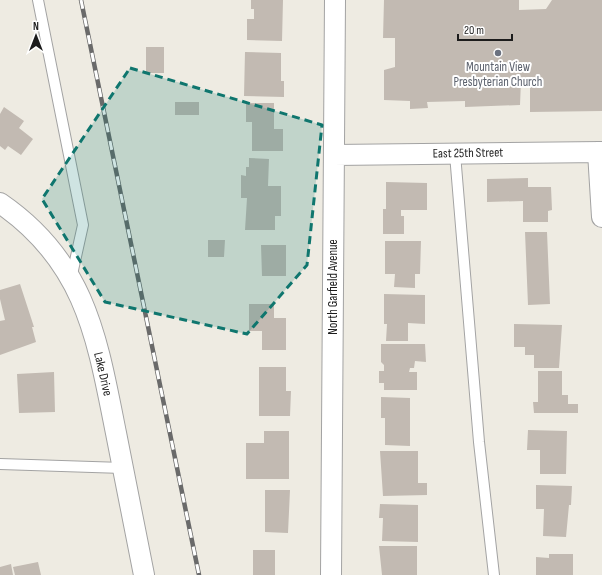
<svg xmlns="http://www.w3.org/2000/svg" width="602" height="575" font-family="'Sofia Sans Condensed',sans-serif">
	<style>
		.building { fill: #c2bab2 }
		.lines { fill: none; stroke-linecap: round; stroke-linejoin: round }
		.lane-casing { stroke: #a3a3a3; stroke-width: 12 }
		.street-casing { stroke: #a3a3a3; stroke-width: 22 }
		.lane { stroke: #fff; stroke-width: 10 }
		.street { stroke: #fff; stroke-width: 20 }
		.rail-casing { stroke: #6a6a6a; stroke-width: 4.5 }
		.rail { stroke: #fff; stroke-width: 3; stroke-dasharray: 9; stroke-linecap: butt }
		.marked { fill: #0f766e; fill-opacity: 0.2; stroke: #0f766e; stroke-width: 3; stroke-dasharray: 8 5; stroke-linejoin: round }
		.worship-dot { fill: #6b7280; stroke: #fff; stroke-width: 1.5 }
		.labels { text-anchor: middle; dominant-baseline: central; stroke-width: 4; stroke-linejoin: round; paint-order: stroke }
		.worship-label { font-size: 13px; fill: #5b616d; stroke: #fff }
		.street-label { font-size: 13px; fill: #1c1c1c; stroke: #fff }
	</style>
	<rect width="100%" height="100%" fill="#eeebe2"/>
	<!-- building -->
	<path class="building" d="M251 0H283L282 41 247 40V19H254V9H251Z
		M384 0H519V10L546 9 552 0H602V111L530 112V80H521L520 105 465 107V101L427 102 428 108 410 109V101L384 100V70L395 67V38H383Z
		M146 47H164V73H146Z
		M245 52 281 53V81H284V97L244 96Z
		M175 102H199V115H175Z
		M246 103H274V129H283V151H252V122H246Z
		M4 107 24 121 19 128 33 139 21 155 8 146 5 150 0 146V114Z
		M249 158 269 159 268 186H281V216H275V230H245L247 198H241V175L246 176V167H249Z
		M528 178V187H551L552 210 548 211V222H523V201L487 202V179Z
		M386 182 427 183V210H401V216H404V234H383V209H386Z
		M525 232H547L550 304 528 305Z
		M208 240H225L224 257H208Z
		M385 241H421L420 274H415V288L394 287 395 274H385Z
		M261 245H286V276H262Z
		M20 284 34 327H32L36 342 0 355V321L5 320 0 299V290Z
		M384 294 425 295V324L408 323V341H386L387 324H384Z
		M249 304H274V318H286V350H262V331H249Z
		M514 324 562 325 559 368H534V355H525V347H514Z
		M381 344H425L426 362 415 361 414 368H410L409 372H417V390H384V383H379V371H384V365L381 362Z
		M259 367H286V391H291L290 416H259Z
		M538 371H562V395H568V404H578V413H534L533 402H538Z
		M54 372 55 412 19 413 17 374Z
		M381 397 410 398V446L385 445V418H381Z
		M528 430 567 431 566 474H540V450H527Z
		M264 431H289V479H246V443H264Z
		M380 451H418V483H427V495L383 496Z
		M536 485 572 486 571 505H569L566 537 543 536 544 509H536Z
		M265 490H290L288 533 265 532Z
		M380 504 418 505V542L382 541 383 518H379Z
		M379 546H417V575H382Z
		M253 550H275V575H253Z
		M549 554H573V575H536V557L549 558Z
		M38 562 41 575H15L13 567Z
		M11 564 13 575H0V567Z"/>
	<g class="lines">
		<defs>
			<path id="lane" d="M38 0 83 225 71 279
				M455 154 479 442 494 575
				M0 464 123 468"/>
			<path id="street" d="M598 152 602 217
				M334 155 602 152
				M0 203C86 262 97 338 116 433 125 480 135 528 144 575
				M331 575 335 0"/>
		</defs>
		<!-- lane casing -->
		<use href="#lane" class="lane-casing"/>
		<!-- street casing -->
		<use href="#street" class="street-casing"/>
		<!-- lane -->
		<use href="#lane" class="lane"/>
		<!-- street -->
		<use href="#street" class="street"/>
		<defs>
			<path id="rail" d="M81 0 199 575"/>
		</defs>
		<!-- rail casing -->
		<use href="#rail" class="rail-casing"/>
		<!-- rail -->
		<use href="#rail" class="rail"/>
	</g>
	<!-- marked area -->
	<path class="marked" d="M130 68 322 125 307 265 247 334 105 302 42 199Z"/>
	<!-- markers -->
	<circle class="worship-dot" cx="498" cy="53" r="4"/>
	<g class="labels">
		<!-- worship labels -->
		<g class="worship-label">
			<text x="498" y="67">Mountain View<tspan x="498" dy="15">Presbyterian Church</tspan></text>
		</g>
		<!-- street labels -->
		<g class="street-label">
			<text transform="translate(468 153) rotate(-1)">East 25th Street</text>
			<text transform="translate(333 287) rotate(-90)">North Garfield Avenue</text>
			<text transform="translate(103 374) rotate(77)">Lake Drive</text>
		</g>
	</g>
	<!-- north arrow -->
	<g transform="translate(36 36)" stroke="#ffffff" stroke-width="3" paint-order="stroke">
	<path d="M0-3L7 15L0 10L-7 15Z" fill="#1c1c1c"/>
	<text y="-6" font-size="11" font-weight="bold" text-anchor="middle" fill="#1c1c1c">N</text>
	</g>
	<!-- scale -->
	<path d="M458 34v6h54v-6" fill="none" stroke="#1c1c1c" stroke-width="2"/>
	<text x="464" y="34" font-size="12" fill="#1c1c1c" stroke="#ffffff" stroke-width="3" paint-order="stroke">20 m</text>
</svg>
